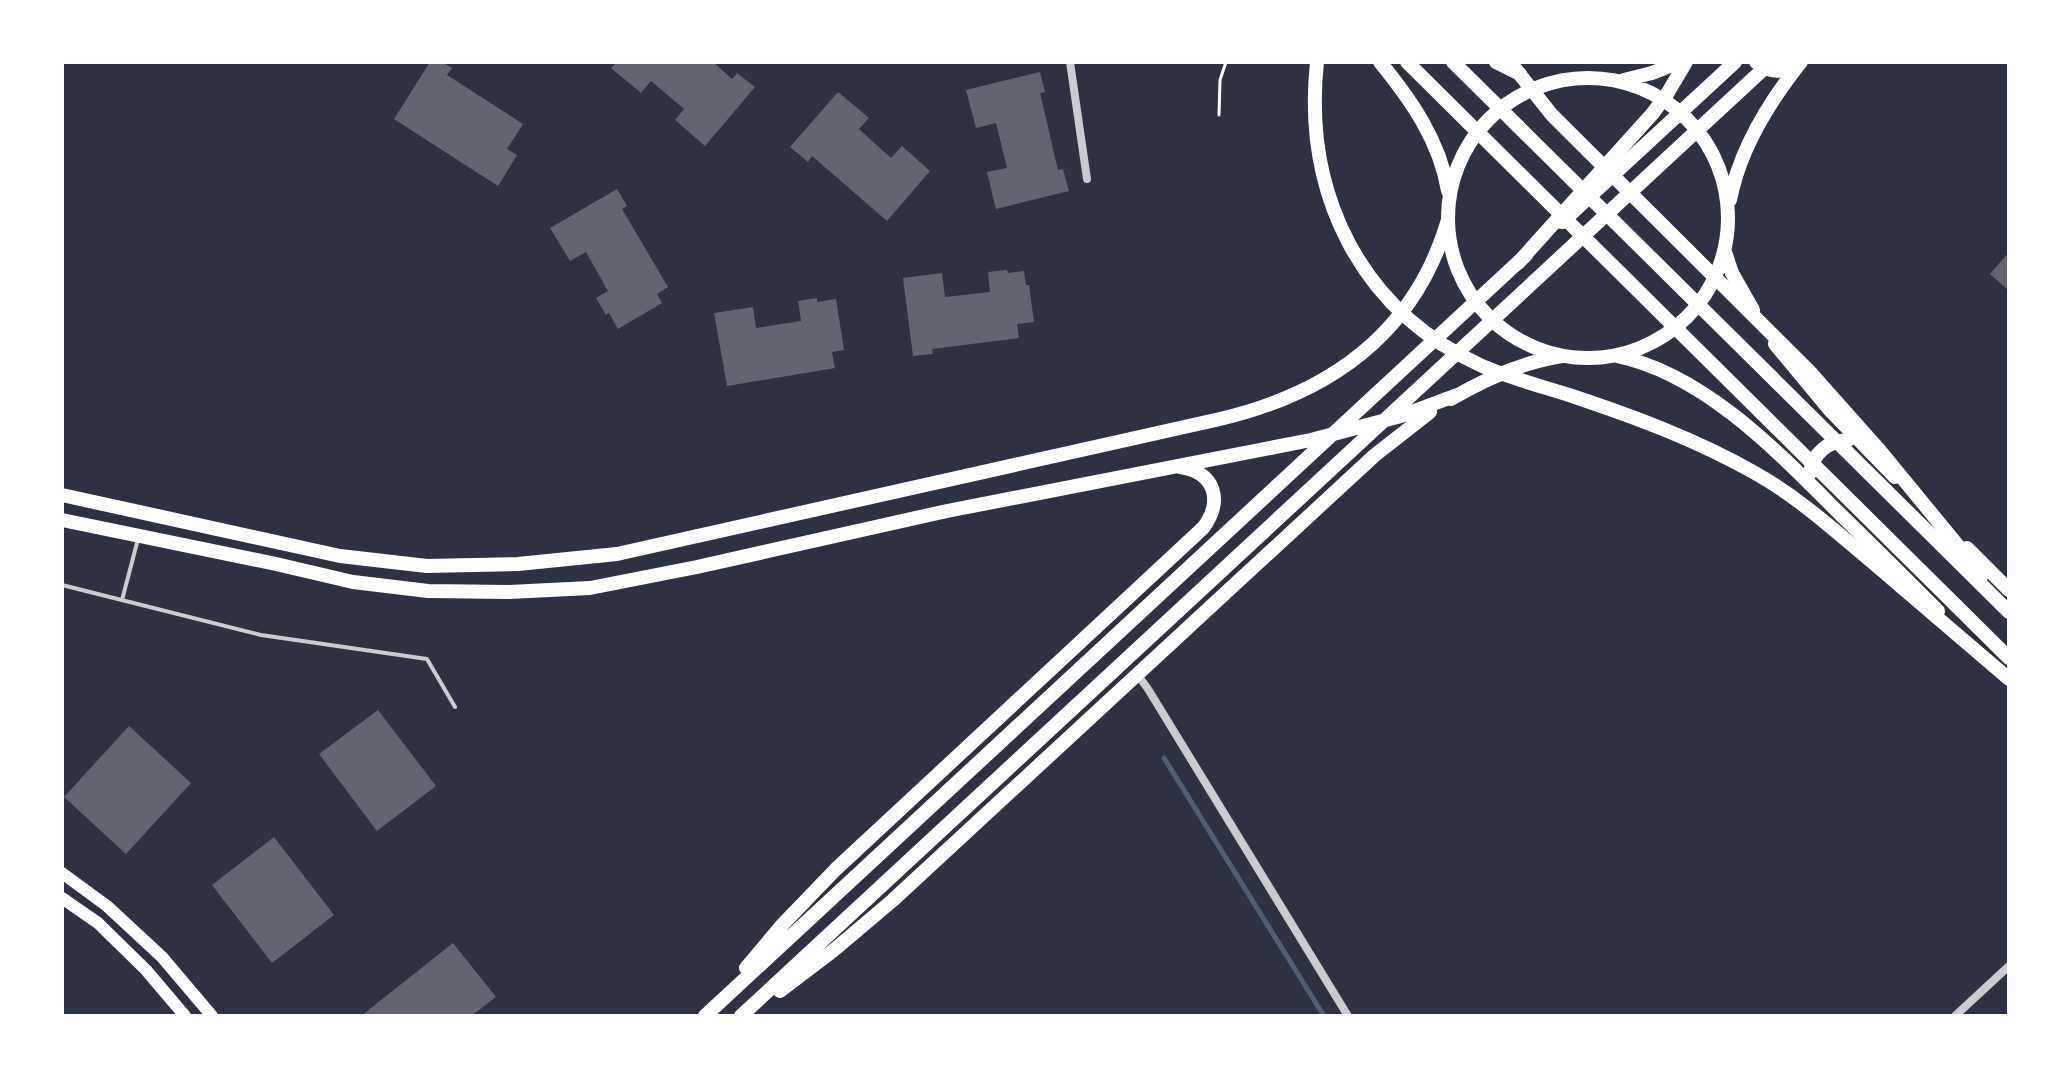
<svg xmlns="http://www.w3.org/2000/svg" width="2071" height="1078" font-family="Barlow,sans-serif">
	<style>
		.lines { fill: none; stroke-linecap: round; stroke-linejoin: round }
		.stream { stroke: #4f5d75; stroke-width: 5 }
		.building { fill: #626471 }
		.path { stroke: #fff; stroke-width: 3 }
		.service { stroke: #caccd0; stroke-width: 4 }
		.minor { stroke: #caccd0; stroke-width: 8 }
		.secondary { stroke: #fff; stroke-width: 12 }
		.primary { stroke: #fff; stroke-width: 14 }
		.trunk { stroke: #fff; stroke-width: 14 }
	</style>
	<rect width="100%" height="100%" fill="#2d3142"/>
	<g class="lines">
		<!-- stream -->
		<path class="stream" d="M1164 758 1324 1016"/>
	</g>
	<!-- building -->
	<path class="building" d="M430 62H442L452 68 447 75 523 124 507 149 517 155 498 186 394 119Z
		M617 62H713L732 79 737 73 755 87 705 146 675 120 684 109 651 81 641 93 611 68Z
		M1040 72 1045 92 1040 93 1058 170 1063 169 1069 191 996 209 987 172 1007 168 996 123 976 128 966 90Z
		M838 92 869 118 859 129 891 158 902 146 930 171 887 221 812 156 808 162 790 147Z
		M617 189 627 206 622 209 668 287 657 294 662 303 618 329 609 313 606 315 596 298 608 291 586 252 570 261 550 228Z
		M2009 252V291L1990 274Z
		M1007 270 1008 273 1024 271 1026 285H1029L1034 322 1017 324 1019 338 932 349 933 354 913 356 903 278 942 273 945 297 990 292 988 272Z
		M817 298V302L836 299 844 350 832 352 835 368 727 386 714 313 753 307 756 328 801 321 798 301Z
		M378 710 436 786 377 831 319 754Z
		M129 726 191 783 126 854 64 797Z
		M274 837 334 915 272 963 212 885Z
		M453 943 496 997 471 1016H361Z"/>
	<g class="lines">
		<!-- path -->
		<path class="path" d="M1219 115 1220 80 1226 62"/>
		<!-- service -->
		<path class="service" d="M62 585 261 635 427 659 455 707
			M122 600 138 539"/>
		<!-- minor -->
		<path class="minor" d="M1070 62 1087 179
			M1137 674 1148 689 1348 1016
			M1955 1016 2009 966"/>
		<!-- secondary -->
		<path class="secondary" d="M62 873 107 906 162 957 212 1016
			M62 898 98 923 146 970 185 1016"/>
		<!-- primary -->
		<path class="primary" d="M1380 62C1411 100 1440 141 1448 191
			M1496 62 1520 74
			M1756 62C1770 74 1784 73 1799 63
			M1448 218a140 140 0 1 1 280 0a140 140 0 1 1-280 0Z
			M1624 80 1652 73 1680 62
			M1730 200C1740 148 1769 102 1801 62
			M1562 222 1735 62
			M1725 252 1732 273 1753 310
			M1775 344 1829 409 1895 477
			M1617 356C1704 374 1778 452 1838 512 1872 545 1905 578 1938 611
			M1451 399C1485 379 1523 362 1562 356
			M1810 473C1813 453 1828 441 1848 440
			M62 495 340 556 427 566 518 564 617 554 1220 419C1330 393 1415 333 1448 220
			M62 520 276 564 353 582 428 591 509 592 590 588 697 567 947 511 1311 440 1401 416 1457 395
			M1967 548 2009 590
			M746 968 783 924 836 869 1203 528C1223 502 1216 472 1180 467
			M780 991 834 950 893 900 1375 455 1430 412
			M705 1016 1526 255
			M741 1016 1771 62"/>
		<!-- trunk -->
		<path class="trunk" d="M1317 62C1303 192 1359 309 1480 365 1509 378 1541 386 1572 396 1635 417 1697 440 1755 473 1798 497 1834 530 1871 561 1917 600 1963 640 2009 679
			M1407 62 2009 658
			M1453 62 2009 612
			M1510 62 1552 115 1809 371 1881 452 1982 575
			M1518 263 1653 113 1667 94 1686 62"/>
	</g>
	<!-- border -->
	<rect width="2071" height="1078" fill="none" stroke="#ffffff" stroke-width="128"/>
</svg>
